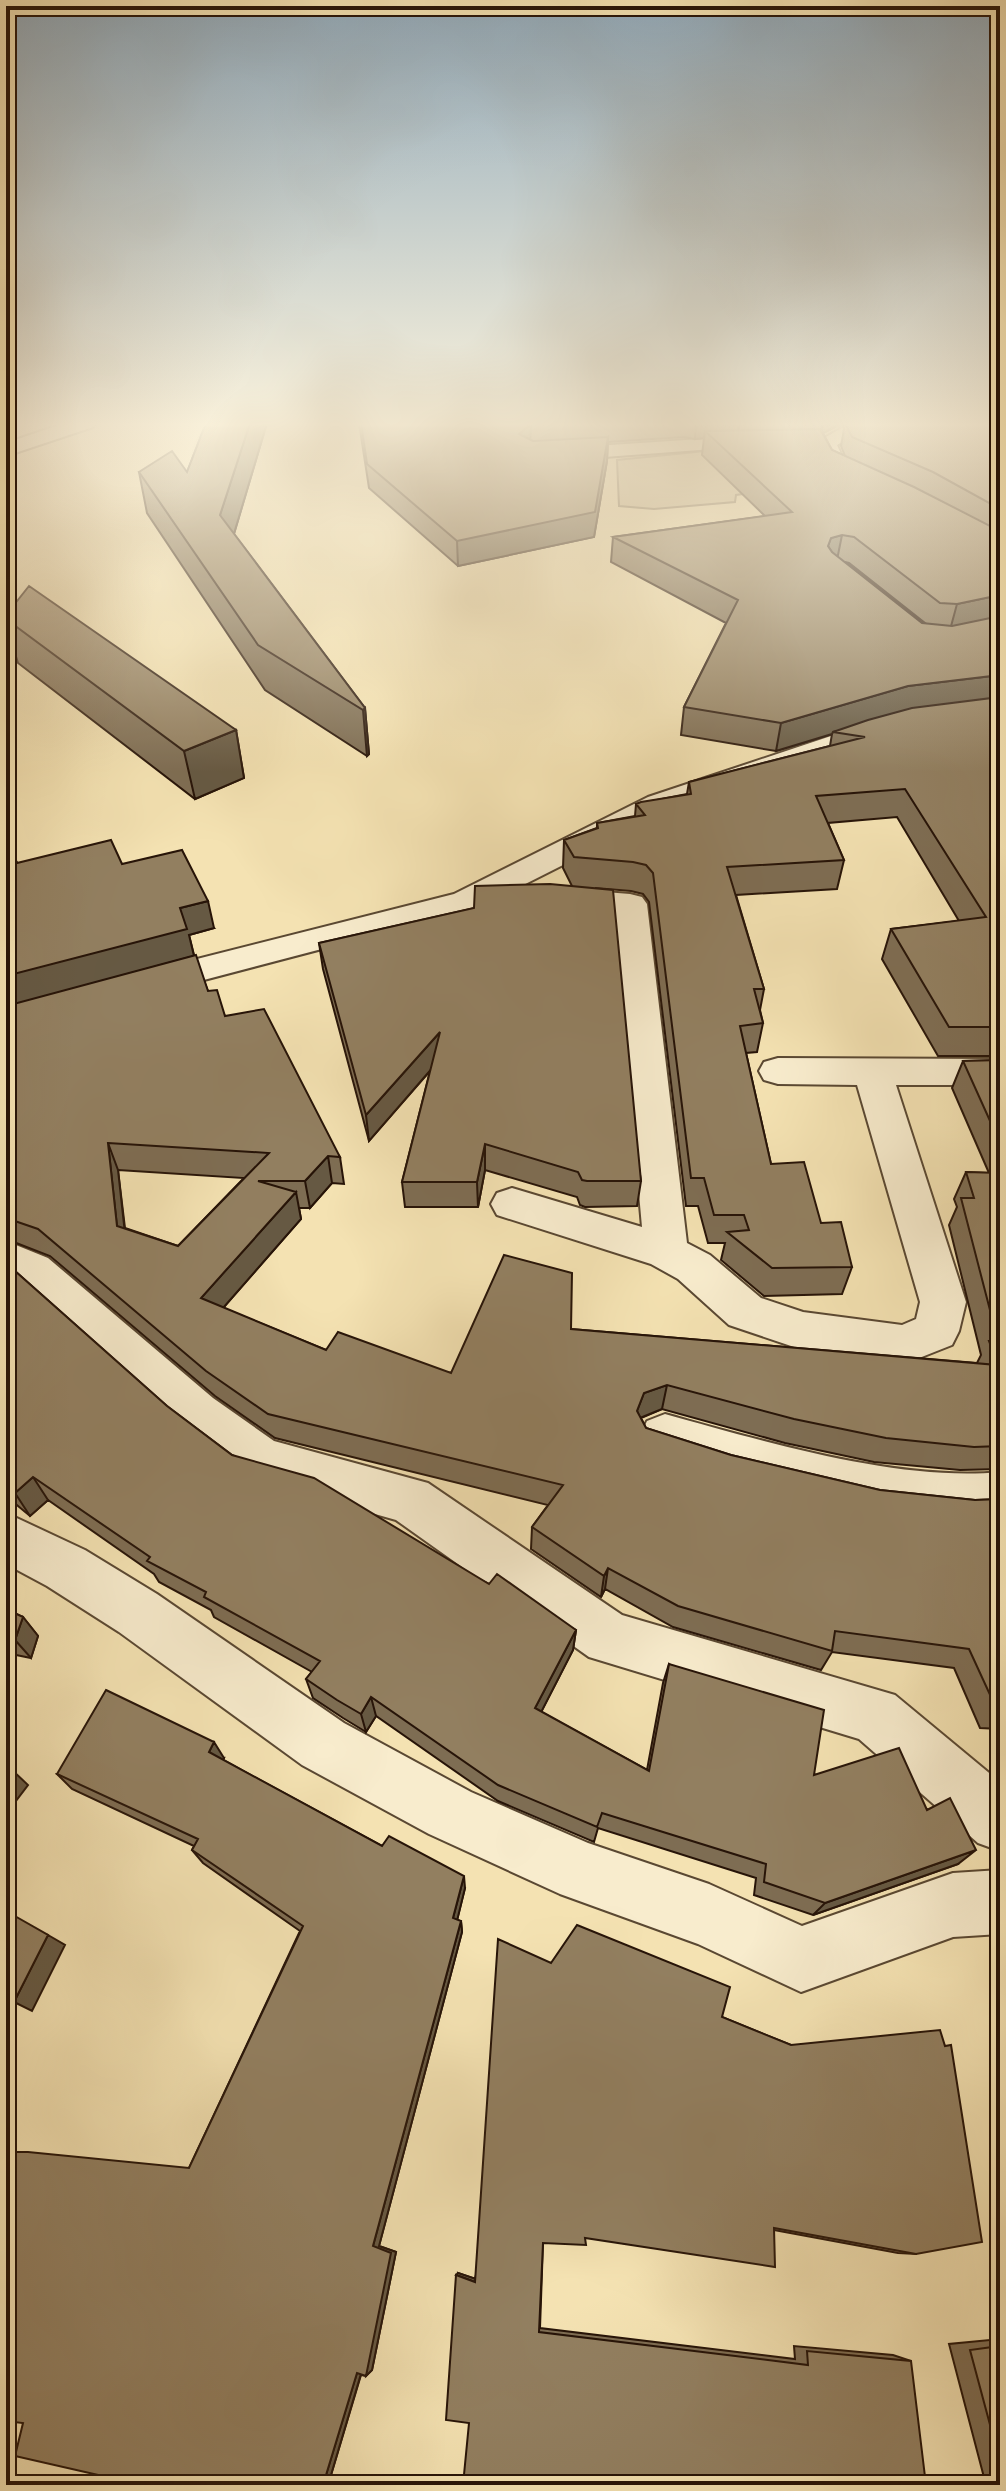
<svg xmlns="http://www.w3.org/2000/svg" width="1006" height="2491" font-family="'IM FELL French Canon',serif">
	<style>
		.green { fill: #d1bf95; stroke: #7c6a4e; stroke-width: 2 }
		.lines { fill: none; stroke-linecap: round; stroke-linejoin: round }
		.minor-casing { stroke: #5a4832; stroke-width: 4 }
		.minor { fill: #f8eccd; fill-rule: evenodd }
		.wall { fill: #7e6d53; stroke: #271408; stroke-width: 2; fill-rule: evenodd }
		.shaded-wall { fill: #665943; stroke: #271408; stroke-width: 2 }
		.building { fill: #927f60; stroke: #271408; stroke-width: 2; fill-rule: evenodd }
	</style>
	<rect width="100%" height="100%" fill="#f4e2b2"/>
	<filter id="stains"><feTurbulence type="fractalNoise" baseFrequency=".0025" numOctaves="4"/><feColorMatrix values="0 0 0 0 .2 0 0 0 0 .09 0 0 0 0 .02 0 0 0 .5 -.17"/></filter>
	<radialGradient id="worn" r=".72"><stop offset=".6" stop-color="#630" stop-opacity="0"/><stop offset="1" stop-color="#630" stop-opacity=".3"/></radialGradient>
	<!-- green -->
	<path class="green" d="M745 447 781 489 736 495 735 502 654 509 619 506 617 460Z"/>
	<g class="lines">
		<defs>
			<path id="minor" d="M65 423H96L93 427 6 456V443Z
				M850 423H876L837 445 845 463 871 474 874 479 871 484H855L829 471 816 443Z
				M761 435 768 437 771 441 768 445 550 461 540 455 550 449Z
				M1000 704V720L904 733 860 745 670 811 478 908 143 996 130 992 125 984 130 976 454 894 648 797 840 733 902 716Z
				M555 888 630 894 642 897 647 904 687 1243 710 1255 761 1298 803 1312 902 1325 916 1319 920 1302 857 1085 778 1084 764 1080 759 1071 764 1062 778 1058 1000 1059V1085H896L966 1302 959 1331 952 1345 904 1364 803 1350 729 1325 678 1279 651 1264 497 1215 491 1204 497 1193 512 1188 642 1227 614 913 543 905 538 898 543 891Z
				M6 1241 48 1258 213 1398 274 1441 428 1483 622 1615 895 1695 1000 1782V1851L978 1843 859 1739 589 1657 396 1520 242 1476 179 1428 16 1282 6 1278Z
				M665 1414C763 1441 898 1482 1000 1472V1518C903 1528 740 1485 647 1451L640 1436 647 1421Z
				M6 1513 85 1550 157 1594 344 1723 471 1792 588 1843 709 1884 802 1926 953 1873 1000 1870V1934L953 1937 801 1992 698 1944 560 1894 429 1834 302 1765 119 1632 47 1586 6 1564Z"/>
		</defs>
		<!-- minor casing -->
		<use href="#minor" class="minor-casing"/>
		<!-- minor -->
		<use href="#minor" class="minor"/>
	</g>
	<!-- wall -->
	<path class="wall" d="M206 423H267L234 534 365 708 369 754 367 756 265 690 147 513 139 472H187Z
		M359 423H843L823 433 832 450 845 456 841 446 845 423H1000V1056H938L882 959 891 929 959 921 897 817 828 823 844 860 837 889 736 895 764 989 760 1010 763 1023 757 1052 746 1053 771 1164 821 1223 852 1267 842 1294 764 1296 721 1260 725 1243H708L698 1206H686L649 902 643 894 631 891 596 888 641 1181 637 1206 585 1207 580 1205 577 1197 485 1170 478 1207H405L402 1182 430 1071 369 1141 323 969 319 943 572 886 563 868 564 840 597 828V823L635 816 636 804 687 794 689 782 830 746 832 734 776 751 681 735 684 707 726 623 611 562 613 537 765 516 702 455 704 438 695 439 684 437 608 442 607 461 594 537 458 566 369 488ZM845 562 849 563 925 623H922Z
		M6 615 236 730 244 778 195 799 18 663 6 624Z
		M6 840 17 863 122 864 214 928 189 935 194 955 208 991 225 1016 340 1157 344 1184 332 1183 310 1208H299L301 1219 223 1308 326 1350 451 1373 571 1329 977 1363 981 1355 949 1225 957 1207 954 1199 966 1172 989 1173 952 1088 963 1061 1000 1060V1469L960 1470 874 1462 785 1443 662 1409 641 1418 646 1428 731 1455 880 1490 975 1500 1000 1499V1731V1729L980 1728 954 1668 832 1652 821 1670 673 1627 605 1589 601 1597 531 1549 532 1527 548 1505 275 1438 215 1396 50 1256 6 1239ZM118 1170 244 1178 178 1246 125 1228Z
		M6 1263 167 1406 232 1455 489 1584 576 1630 573 1650 541 1712 647 1770 663 1683 669 1664 814 1775 927 1810 958 1864 813 1915 754 1895 756 1878 598 1828 594 1842 498 1801 376 1716 366 1732 343 1718 313 1698 306 1679 312 1672 214 1617 211 1610 159 1582 154 1574 48 1500 30 1516 6 1496Z
		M6 1609 23 1617 38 1636 31 1658 6 1653Z
		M224 1758 223 1760 382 1846 465 1888 457 1920 461 1921 462 1932 379 2246 396 2252 372 2370 366 2376 361 2375 328 2485 23 2423 189 2168 300 1931 203 1863 192 1850 194 1846 72 1789 57 1774Z
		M551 1963 722 2017 791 2045 945 2046 916 2254 898 2253 774 2230 585 2238 543 2243 540 2328 795 2359 794 2346 893 2355 911 2361 469 2423 458 2273 475 2279Z
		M1000 2339V2485H986L949 2344Z"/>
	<!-- shaded-wall -->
	<path class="shaded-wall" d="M250 423H267L227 557 220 515Z
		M696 423H739L738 433 705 431 704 438 695 439Z
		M823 423H843L821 434Z
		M531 424 530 447 519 434Z
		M608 437 607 461 594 537 458 566 457 541Z
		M842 535 837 560 828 546 831 538Z
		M1000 595V620L950 630 957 604Z
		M1000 675V701L833 732 832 734 776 751 781 723 908 686Z
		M365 708 369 754 367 756 363 710Z
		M236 730 244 778 195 799 184 751Z
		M208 901 214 928 189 935 194 956 6 1007V976L180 908Z
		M440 1032 441 1058 369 1141 366 1115Z
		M108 1143 118 1170 127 1252 117 1226Z
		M485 1144V1170L478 1207 477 1182Z
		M328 1156 332 1183 310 1208 305 1181Z
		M296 1192 301 1219 209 1324 201 1298Z
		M667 1385 662 1409 640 1418 637 1411 644 1393Z
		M33 1477 48 1500 30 1516 15 1493Z
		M608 1568 605 1589 601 1597 604 1576Z
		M23 1617 38 1636 31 1658 15 1640Z
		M576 1630 573 1650 534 1726 535 1708Z
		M371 1697 376 1716 366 1732 361 1714Z
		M214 1742 224 1758 219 1768 209 1752Z
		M11 1769 28 1785 6 1814V1776Z
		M976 1850 958 1864 813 1915 825 1903Z
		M464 1876 465 1888 455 1929 453 1918Z
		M461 1921 462 1932 379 2246 396 2252 372 2370 366 2376 373 2246Z
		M48 1935 65 1945 32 2011 14 2002Z
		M458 2273 476 2279 475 2282 456 2275Z
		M363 2367 328 2485H323L357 2373Z"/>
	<!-- building -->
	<path class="building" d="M206 423H250L220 515 365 708 363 710 258 645 139 472 172 451 187 472Z
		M361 423H541L531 424 519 434 533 441 608 437 595 512 457 541 367 464Z
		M845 423H1000V509L933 472 852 437Z
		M820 429 832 450 914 487 1000 531V595L957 604 940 603 854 537 842 535 831 538 828 546 832 552 922 623 952 626 1000 616V675L908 686 781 723 684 707 738 600 613 537 792 512 705 431Z
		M29 586 236 730 184 751 6 619V615Z
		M1000 697V1027H949L891 929 986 917 905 789 816 796 844 860 727 867 764 989H754L763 1023 740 1026 771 1164 804 1162 821 1223 841 1222 852 1267 772 1268 727 1232 749 1230 744 1215H714L704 1178H691L653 873 646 865 633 862 574 857 564 840 598 828 597 823 645 815 636 804 641 802 691 794 689 782 865 737 833 732 868 720 912 708Z
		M8 839 17 863 111 840 122 864 182 850 208 901 180 908 187 929 6 976V840Z
		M550 884 613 890 641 1181H587L582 1180 578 1172 485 1144 477 1182H402L440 1032 366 1115 319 943 474 908 475 886Z
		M196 955 208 991 217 990 225 1016 264 1009 340 1157 328 1156 305 1181H258L296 1192 201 1298 326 1350 338 1332 451 1373 504 1255 572 1273 571 1329 998 1365 989 1341H998L961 1198H974L966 1172 1000 1173V1446L974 1447 886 1438 794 1419 667 1385 644 1393 637 1411 646 1428 731 1455 880 1490 975 1500 1000 1499V1710H997L969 1649 835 1631 832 1651 678 1606 608 1568 604 1576 532 1527 563 1485 268 1414 206 1371 38 1229 6 1218V1006ZM108 1143 269 1153 178 1246 117 1226Z
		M1000 1060V1143L963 1061Z
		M6 1263 167 1406 232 1455 314 1478 489 1584 497 1574 576 1630 535 1708 649 1771 669 1664 824 1710 814 1775 899 1748 927 1810 950 1798 976 1850 825 1903 764 1882 766 1864 602 1813 597 1827 498 1785 371 1697 361 1714 337 1700 306 1679 320 1661 204 1597 206 1592 147 1561 150 1557 33 1477 15 1493 6 1486Z
		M6 1609 23 1617 15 1640 6 1638Z
		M106 1690 214 1742 209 1752 382 1846 389 1836 464 1876 453 1918 461 1921 373 2246 391 2253 366 2376 357 2373 323 2485H142L15 2456 23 2423 6 2421V2152H28L189 2168 303 1926 192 1850 198 1839 57 1774Z
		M6 1765 11 1769 6 1776Z
		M6 1911 48 1935 14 2002 6 1998Z
		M577 1925 730 1987 722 2017 791 2045 940 2030 945 2046 951 2045 982 2242 916 2254 774 2228 775 2267 585 2238 586 2245 543 2243 539 2332 808 2365 807 2351 911 2361 926 2485H463L469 2423 446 2420 456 2275 475 2282 498 1939 551 1963Z
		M1000 2346V2462L970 2350Z"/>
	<!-- sky -->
	<linearGradient id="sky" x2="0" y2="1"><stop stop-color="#91aabb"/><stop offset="0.55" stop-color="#faf2dc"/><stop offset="1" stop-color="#faf2dc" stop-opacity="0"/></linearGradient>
	<rect width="1006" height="772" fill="url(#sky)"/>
	<!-- margin -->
	<rect width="1006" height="2491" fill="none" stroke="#f4e2b2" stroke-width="32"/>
	<rect x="8" y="8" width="990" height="2475" fill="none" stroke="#271408" stroke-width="4"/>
	<rect x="16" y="16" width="974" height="2459" fill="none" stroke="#271408" stroke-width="2"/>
	<rect width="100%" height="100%" filter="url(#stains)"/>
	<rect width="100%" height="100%" fill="url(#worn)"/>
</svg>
